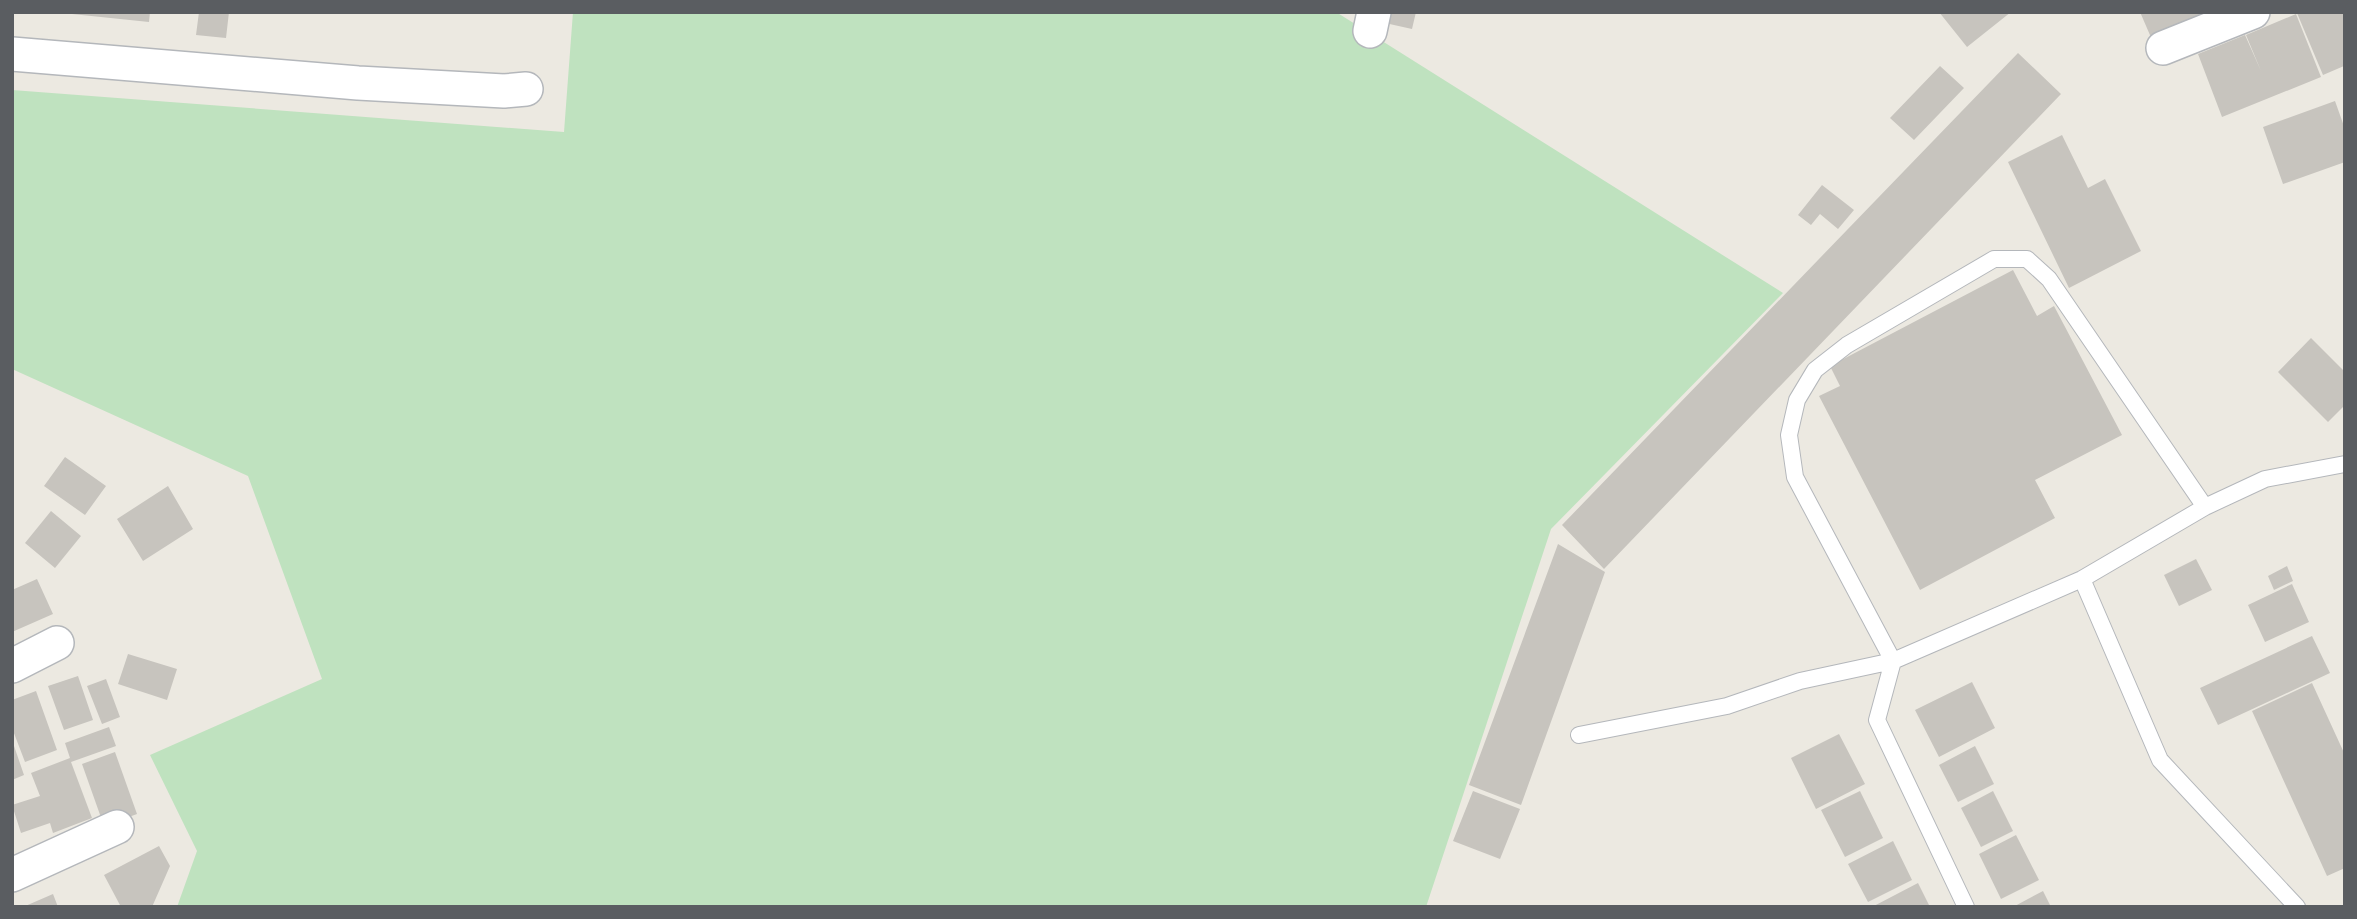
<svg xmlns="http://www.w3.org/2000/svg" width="2357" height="919" font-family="Cabin,sans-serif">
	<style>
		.green { fill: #bfe2bf }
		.building { fill: #c7c4be }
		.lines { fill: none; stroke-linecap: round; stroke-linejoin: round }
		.lane-casing { stroke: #b4b7bb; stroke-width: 18 }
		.street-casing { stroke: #b4b7bb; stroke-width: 36 }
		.lane { stroke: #fff; stroke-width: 16 }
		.street { stroke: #fff; stroke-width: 33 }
	</style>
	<rect width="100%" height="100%" fill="#ece9e1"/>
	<!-- green -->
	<path class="green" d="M573 12H1336L1783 293 1551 529 1426 907H177L197 851 150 755 322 679 248 476 12 369V90L564 132Z"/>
	<!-- building -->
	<path class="building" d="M72 12H150L149 22 72 14Z
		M199 12H229L226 38 196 35Z
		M1378 12H1416L1412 29 1376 21Z
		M1939 12H2011L1967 47Z
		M2140 12H2202L2206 20 2153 42Z
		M2345 12V63L2344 66 2323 75 2297 13Z
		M2296 14 2321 77 2222 117 2198 54 2245 35 2261 71 2246 35Z
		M2018 53 2061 94 1604 569 1562 525Z
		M1940 66 1964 88 1914 140 1890 118Z
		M2335 101 2345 129V162L2283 184 2263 127Z
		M2062 135 2088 188 2105 179 2141 251 2069 288 2008 162Z
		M1822 185 1854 210 1838 229 1820 214 1811 225 1798 215Z
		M2013 270 2037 316 2054 306 2122 435 2035 480 2055 518 1920 590 1819 396 1840 386 1830 366Z
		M2311 338 2345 372V405L2328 422 2278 372Z
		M65 457 106 486 85 515 44 486Z
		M168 486 193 529 143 561 117 519Z
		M51 511 81 536 55 568 25 543Z
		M1558 544 1605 572 1521 805 1469 785Z
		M2196 559 2212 590 2179 606 2164 575Z
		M2287 566 2293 581 2274 590 2268 576Z
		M37 579 53 614 12 632V590Z
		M2292 584 2309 622 2265 642 2248 605Z
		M2312 636 2330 673 2218 725 2200 688Z
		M128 654 177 669 167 700 118 684Z
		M78 676 93 720 64 730 48 686Z
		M106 679 120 717 102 724 87 686Z
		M1972 682 1995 728 1939 757 1915 710Z
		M2312 683 2345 755V868L2327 876 2252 711Z
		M36 691 57 750 25 762 12 728V700Z
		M109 727 116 746 71 762 92 818 53 833 50 823 21 833 12 805 40 796 31 773 70 758 65 743Z
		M1839 734 1865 784 1816 809 1791 758Z
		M13 743 24 775 12 780V744Z
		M1975 746 1994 784 1958 802 1939 765Z
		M115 752 137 814 104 826 82 764Z
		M1473 791 1520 809 1500 859 1453 841Z
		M1860 791 1883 838 1845 857 1821 810Z
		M1993 791 2013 831 1981 847 1961 808Z
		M2016 835 2039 880 2001 899 1979 854Z
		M1893 841 1912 880 1868 902 1848 864Z
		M159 846 170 866 152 907H121L104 875Z
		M1918 883 1930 907H1872Z
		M2043 891 2051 907H2013Z
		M53 894 58 907H23Z"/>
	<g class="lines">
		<defs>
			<path id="lane" d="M2082 579 2160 760 2297 907
				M1579 735 1727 706 1800 681 1893 661 2082 579 2205 507 2265 479 2345 464
				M1966 907 1877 720 1893 661 1795 477 1789 435 1797 400 1815 370 1847 345 1994 259H2027L2049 279 2205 507"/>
			<path id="street" d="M1370 31 1374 12
				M2163 48 2253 12
				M12 54 358 83 504 91 526 89
				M12 666 57 643
				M12 875 117 827"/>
		</defs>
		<!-- lane casing -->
		<use href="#lane" class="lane-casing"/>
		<!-- street casing -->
		<use href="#street" class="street-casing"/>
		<!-- lane -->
		<use href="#lane" class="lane"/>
		<!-- street -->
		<use href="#street" class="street"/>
	</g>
	<!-- border -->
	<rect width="2357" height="919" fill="none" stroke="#5a5d61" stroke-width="28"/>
</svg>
